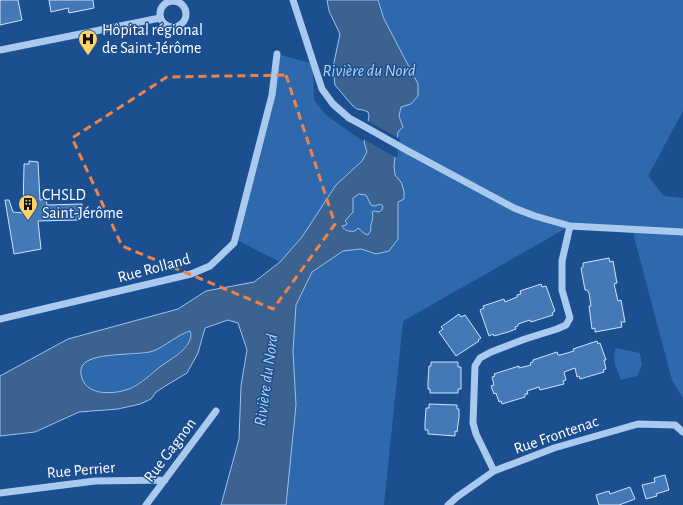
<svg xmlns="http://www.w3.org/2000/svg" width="683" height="505" font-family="'Alegreya Sans',sans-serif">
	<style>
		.green { fill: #2e69ad }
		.water { fill: #3c6290; stroke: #9cc4f0; fill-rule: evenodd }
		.pier { fill: #1b4f8f }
		.building { fill: #4478b7; stroke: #cfe3fa }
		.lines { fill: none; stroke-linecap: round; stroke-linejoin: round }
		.minor { stroke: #a9c9ee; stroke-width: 7 }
		.marked { fill: none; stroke: #ee8249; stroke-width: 3; stroke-dasharray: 8 5; stroke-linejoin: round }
		.labels { text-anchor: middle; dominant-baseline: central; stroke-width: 3; stroke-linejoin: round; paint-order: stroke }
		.poi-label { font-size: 16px; fill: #fff; stroke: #1b4f8f; text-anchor: start }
		.street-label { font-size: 16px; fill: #fff; stroke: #1b4f8f }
		.water-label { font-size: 17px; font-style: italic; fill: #b5d3f5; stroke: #1b4f8f }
	</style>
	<rect width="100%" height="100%" fill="#1b4f8f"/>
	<!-- green -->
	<path class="green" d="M379 0H683V111L648 176 664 196 683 198V398L672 380 633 233 570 226 403 321 384 505H286L296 405 293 351 296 305 312 272 343 251 361 249 376 254 398 239V201L401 182 395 175 394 166 398 132 403 127 399 116 401 107 411 104 418 96V84L384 19Z
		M277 54 313 64 314 100 326 115 364 142 367 152C361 163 354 170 344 177L302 237 280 262 235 239 272 95Z
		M359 194 366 195 375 206 380 204 384 206 382 210 373 214 370 228 371 231 368 235 365 234 361 230 349 231 342 228 345 221 353 212 352 198Z
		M190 331C192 335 191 338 189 342 182 353 140 384 129 389 112 395 85 396 81 374 76 348 134 358 147 353 162 348 175 336 190 331Z
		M616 348 640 353 642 365 637 376 621 380C617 370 611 359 616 348Z"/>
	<!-- water -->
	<path class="water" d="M327 0H378L384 19 418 84V96L411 104 401 107 399 116 403 127 398 132 394 166 395 175 401 182 404 191V199L398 202V239L389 251 376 254 361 249 343 251 312 272 296 305 293 351 296 405 286 505H221L239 439 241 386 247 350 238 323 228 320 205 328 198 353 187 373 167 385 156 392 151 399 140 404 118 409 79 412 35 432 0 436V376L68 339 178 309 206 291 254 282 280 262 302 237 336 185 362 161 367 152 364 142 369 116 368 112 363 110 357 109 352 105 335 85 333 67 340 34 329 11ZM359 194 366 195 371 205 375 206 380 204 383 206 382 210 379 212 374 211 372 212C375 218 369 225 371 230L368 235 365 234 358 228 355 231C351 232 344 231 342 226L346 225 347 223 345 221 353 212V198ZM190 331C193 338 188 344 183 350 177 356 168 361 161 366 151 374 141 384 129 389 112 395 84 396 81 374 76 349 138 357 153 351 166 346 177 335 190 331Z"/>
	<!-- pier -->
	<path class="pier" d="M366 120 400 139 397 158 363 139Z"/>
	<!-- building -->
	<path class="building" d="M0 0H18L22 20 0 25Z
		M49 0H93L94 8 69 13 68 8 51 12Z
		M29 161 38 162 40 200 46 199 47 205 82 204V214H79L78 220 38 221 41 249 14 254 5 200H9L13 212 23 213 24 164H29Z
		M609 258 610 262 613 261 617 283 614 284 618 301 621 300 625 322H621L622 327 595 332V328L592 329 589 306H591L589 293 587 290H585L581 268 583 267V263Z
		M541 284 542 287 546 286 555 311 552 313 553 315 531 322 530 320 518 324V326L515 327 516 329 508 332 494 336 493 334 489 336 480 310 484 308 483 306 504 299 505 302 517 297V295L521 294 520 291Z
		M459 314 461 317 465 315 481 338 478 340 479 341 456 356 439 332 443 329 441 327Z
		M597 341 598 344 600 343 606 360H604L606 369 603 370 604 372 580 379 579 376 577 377 575 368 564 372 566 380 563 381 564 384 540 390 539 387 527 391 528 394H525V397L502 404 501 401 499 402 496 393 494 394 491 386 494 385 492 377 495 376 494 374 519 366V368L531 365 530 363 533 362V360L557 352 558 355H560L574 351 573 349Z
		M431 362H458V367H461V389H458V393H430V389H428V381L429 366H431Z
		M429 404 457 405V409H459V417L457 432 455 431V436L428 434V430H425V423L426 408H429Z
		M665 475 669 490 656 494 657 496 646 499 642 485 655 482 654 478Z
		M630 487 635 499 619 505H599L596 495 609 491 610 494Z"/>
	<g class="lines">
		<!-- minor -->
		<path class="minor" d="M293 0 322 89 333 104 349 118 362 125 408 151 514 208 535 216 570 226 683 232
			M160 14a13 13 0 1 1 26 0a13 13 0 1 1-26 0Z
			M0 50 160 18
			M0 319 191 274 210 266 234 243 272 95 277 54
			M494 471 476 434 473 423 475 366 480 358 491 352 525 339 557 329 566 325 570 318 562 290V261L570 226
			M0 493 95 481 165 480
			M146 505 216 411
			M448 505 457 497 494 471 554 448 638 424 675 425 683 432"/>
	</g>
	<!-- marked area -->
	<path class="marked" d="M286 75 335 224 273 309 122 246 72 138 167 77Z"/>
	<!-- icons -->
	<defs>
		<symbol id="hospital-pin" viewBox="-11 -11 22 30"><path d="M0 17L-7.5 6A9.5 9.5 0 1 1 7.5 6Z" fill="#ffd166" stroke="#1b4f8f"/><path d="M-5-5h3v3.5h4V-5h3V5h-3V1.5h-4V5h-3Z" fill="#111"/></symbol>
		<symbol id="building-pin" viewBox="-11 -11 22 30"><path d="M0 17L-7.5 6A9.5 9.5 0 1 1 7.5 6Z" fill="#ffd166" stroke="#1b4f8f"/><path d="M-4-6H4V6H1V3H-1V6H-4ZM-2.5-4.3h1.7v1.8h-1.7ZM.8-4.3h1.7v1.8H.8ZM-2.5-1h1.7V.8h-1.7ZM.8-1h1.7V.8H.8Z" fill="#111"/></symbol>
	</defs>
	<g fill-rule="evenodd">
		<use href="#hospital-pin" x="77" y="28" width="22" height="30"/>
		<use href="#building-pin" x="17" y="193" width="22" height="30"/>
	</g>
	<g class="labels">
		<!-- poi labels -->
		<g class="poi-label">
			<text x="102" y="30">Hôpital régional<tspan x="102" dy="18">de Saint-Jérôme</tspan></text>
			<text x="42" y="195">CHSLD<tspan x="42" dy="18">Saint-Jérôme</tspan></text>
		</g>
		<!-- street labels -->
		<g class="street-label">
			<text transform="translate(154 268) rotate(-15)">Rue Rolland</text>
			<text transform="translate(556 435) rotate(-19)">Rue Frontenac</text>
			<text transform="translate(170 450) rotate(-53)">Rue Gagnon</text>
			<text transform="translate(81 470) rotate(-5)">Rue Perrier</text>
		</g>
		<!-- water labels -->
		<g class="water-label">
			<text x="369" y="70">Rivière du Nord</text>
			<text transform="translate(266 380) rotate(-82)">Rivière du Nord</text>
		</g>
	</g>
</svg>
